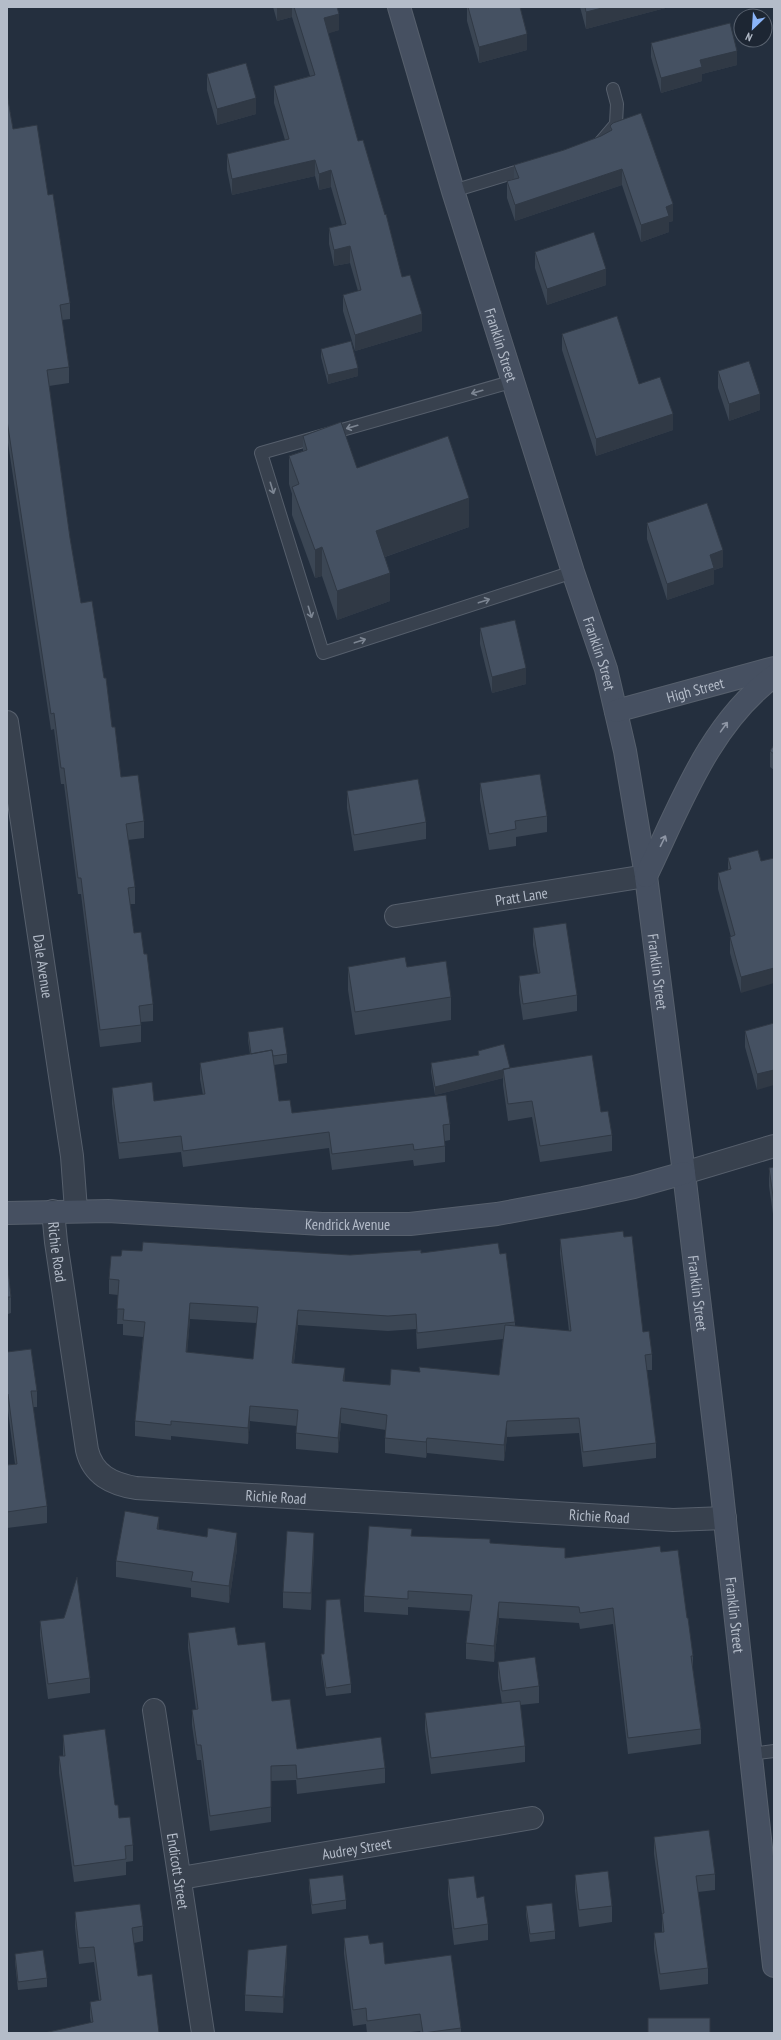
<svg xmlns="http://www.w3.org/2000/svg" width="781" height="2040" font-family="'PT Sans Narrow',sans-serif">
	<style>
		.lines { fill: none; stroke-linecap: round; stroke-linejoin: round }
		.lane-casing { stroke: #565f6c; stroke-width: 14 }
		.street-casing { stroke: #565f6c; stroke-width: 24 }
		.secondary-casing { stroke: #565f6c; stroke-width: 24 }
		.lane { stroke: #38414e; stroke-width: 12 }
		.street { stroke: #38414e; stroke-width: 22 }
		.secondary { stroke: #465061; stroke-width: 22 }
		.wall { fill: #3b4654; fill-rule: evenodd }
		.shaded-wall { fill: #303945 }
		.building { fill: #455162; stroke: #303945; fill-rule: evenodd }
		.oneway { stroke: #7c8592 }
		.oneway2 { stroke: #8e96a5 }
		.labels { text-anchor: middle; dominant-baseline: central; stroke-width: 4; stroke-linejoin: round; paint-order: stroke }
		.street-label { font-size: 15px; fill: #b4bcc9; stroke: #1d2633 }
	</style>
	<rect width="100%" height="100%" fill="#242f3e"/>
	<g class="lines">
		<defs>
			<path id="lane" d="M599 144 616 124 617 104 613 89
				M453 191 529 168
				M514 381 261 453 323 653 573 572
				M751 1754 774 1751"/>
			<g id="street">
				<path id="s1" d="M7 722 72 1156 76 1210"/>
				<path id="s2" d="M396 916 646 876"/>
				<path d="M684 1173 774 1146"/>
				<path id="s3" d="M53 1211 56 1242 87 1450C93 1475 112 1484 136 1488L673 1520 725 1518"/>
				<path id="s4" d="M154 1710 203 2033"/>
				<path id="s5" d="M181 1878 532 1818"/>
			</g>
			<g id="secondary">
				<path id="s6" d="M399 7 453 191 573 572 606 669 625 751 646 876 684 1173 720 1475 774 1966"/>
				<path id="s7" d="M616 711 774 668"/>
				<path d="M646 876C680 806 709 724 774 676"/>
				<path id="s8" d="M7 1213 108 1211 322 1224H410L497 1214 583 1198 634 1187 684 1173"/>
			</g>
		</defs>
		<!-- lane casing -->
		<use href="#lane" class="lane-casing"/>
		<!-- street casing -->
		<use href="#street" class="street-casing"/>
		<!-- secondary casing -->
		<use href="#secondary" class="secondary-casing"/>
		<!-- lane -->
		<use href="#lane" class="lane"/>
		<!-- street -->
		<use href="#street" class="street"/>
		<!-- secondary -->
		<use href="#secondary" class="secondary"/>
	</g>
	<!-- wall -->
	<path class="wall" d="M273 7H337L339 30 328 33 358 141 402 277 422 331 355 351 343 311V295L358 291 350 263 334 266 329 244V228L342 225 331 187 319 190 315 176 232 195 227 170V154L285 140 274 103V86L310 76 292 17 277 21Z
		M467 7H520L527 50 479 63 467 21Z
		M580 7H669L586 29Z
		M651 43 737 65 702 74V81L661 93 651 57Z
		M207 74 256 114 217 125 207 90Z
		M7 94 13 129 48 195 70 303V319L62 320 69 367V383L49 386 70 538 81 603 112 727 121 777 144 821V838L128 840 135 887V904H130L134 933 144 954 153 1004V1021L141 1022V1042L100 1047 81 894H78L64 784H61L54 729 51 730 7 436Z
		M610 126 673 221 669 222V232L641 242 622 185 515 221 507 198V181L514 179V165L564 150 601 136 610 131Z
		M535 252 606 285 547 305 535 268Z
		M562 334 639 384 673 430 596 456 562 350Z
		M321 349 358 376 328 384 321 357Z
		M718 371 760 410 729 421 718 388Z
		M303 436 357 468 469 527 385 557 390 601 337 620 322 576 315 578 292 515V494L289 484V456L303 451Z
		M647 523 723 567 714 570V584L667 600 647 539Z
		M480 628 526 684 492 693 480 644Z
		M774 745V770L770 767V751Z
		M480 783 547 816V832L516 837V846L489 850 480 800Z
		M347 791 426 822V839L354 851 347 808Z
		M758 850 741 993 730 953V937H731L718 889V873L728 870V858Z
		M533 928 577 995V1011L523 1020 519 993V976L538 974 533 945Z
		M348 967H407L451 997V1020L355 1035 348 990Z
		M774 1023 757 1090 745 1047V1031Z
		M248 1032 287 1054V1063L274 1065 279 1101 292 1113 450 1124V1140L445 1141V1162L414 1166 413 1160 332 1170 329 1148 183 1167 181 1152 119 1159 112 1104V1088L154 1101 203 1095 200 1079V1063L250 1054 248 1040Z
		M478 1051 510 1068 601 1112 612 1135V1151L540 1162 532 1117 508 1121 503 1085V1078L435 1095 431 1072V1063L478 1055Z
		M774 1167V1221L769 1186V1168Z
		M560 1239 643 1332 652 1354V1370H646L656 1443V1458L583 1467 579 1433 507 1437 504 1461 427 1453 426 1458 385 1453V1438L386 1430 341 1423 338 1453 296 1449V1433L297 1426 250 1421 248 1444 171 1436V1440L135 1436V1421L143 1337 123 1335V1324H117L118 1295 109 1294V1279L121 1256 142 1251 350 1255 421 1253 500 1254 515 1322V1326L569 1331 560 1254ZM190 1319 257 1323 253 1359 187 1352ZM298 1325 388 1331 416 1329 417 1349 503 1339 499 1375 419 1372 390 1385 345 1382 294 1363Z
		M7 1260 11 1297V1313L8 1314V1316H7Z
		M7 1352 37 1391V1407H33L47 1506V1523L7 1528V1465L15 1464 8 1411H7Z
		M159 1529 207 1537 237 1549 229 1603 191 1597V1588L116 1577V1561Z
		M412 1536 490 1543 565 1558 661 1552 687 1618 693 1656V1670L701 1729V1744L628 1754 613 1624 580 1629 579 1623 499 1618 494 1662 466 1659V1643L470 1611 408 1607V1615L364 1612V1596Z
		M314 1549 311 1610 283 1608V1592Z
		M40 1621 90 1678V1693L48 1699 40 1636Z
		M188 1633 238 1645 272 1701 297 1749 385 1768V1783L297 1794 296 1780 271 1781V1822L210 1831 201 1760H197L192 1725V1710H196L188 1648Z
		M321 1654 351 1684V1693L326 1696 321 1662Z
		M498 1662 539 1686V1703L520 1705 525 1746V1762L431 1774 425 1730V1713L502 1704 498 1678Z
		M63 1735 115 1805 119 1818 133 1845V1861L126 1862V1875L74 1882 59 1773V1756H63Z
		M654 1837 715 1874V1890L698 1892 708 1968V1984L660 1990 654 1949V1933L662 1932V1914L654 1854Z
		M575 1875 612 1906V1922L579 1927 575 1891Z
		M309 1879 346 1900V1909L312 1914 309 1888Z
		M448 1879 477 1898 488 1924V1940L454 1945 448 1895Z
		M526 1906 555 1931V1939L530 1942 526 1915Z
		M75 1912 143 1926V1941L134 1943 138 1976 159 2033 91 2023 90 2017V2002L99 2000 94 1962 79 1964 75 1927Z
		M344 1938 370 1944 385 1964 461 2028V2033H421L420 2031 402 2033H367L366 2024 353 2026 344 1954Z
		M15 1954 47 1978V1987L18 1990 15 1962Z
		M287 1961 283 2013 245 2011V1995Z"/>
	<!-- shaded-wall -->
	<path class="shaded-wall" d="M277 7H292V17L277 21Z
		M606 7H669L586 29V12Z
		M339 14V30L324 35V18Z
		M527 34V50L479 63V47Z
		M737 51V65L702 74V81L661 93V78L700 60Z
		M256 98V114L217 125V109Z
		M315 160V176L232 195V179Z
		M622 169V185L515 221V205Z
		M331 170V187L319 190V174Z
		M673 204V221L669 222V232L641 242V225L666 207Z
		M350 246V263L334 266V250Z
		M606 269V285L547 305V289Z
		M422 314V331L355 351V335Z
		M358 368V376L328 384V375Z
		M760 394V410L729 421V404Z
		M673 414V430L596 456V439Z
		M469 498V527L376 560V531Z
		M322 547V576L315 578V550Z
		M723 550V567L714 570V584L667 600V584L710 555Z
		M390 573V601L337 620V591Z
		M526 668V684L492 693V677Z
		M774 968V983L741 993V977Z
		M503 1069V1078L435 1095V1087Z
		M774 1070V1085L757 1090V1074Z
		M190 1303V1319L186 1367V1352Z
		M298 1310V1325L292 1378V1363Z
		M345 1368V1384L343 1381Z
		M250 1406V1421L248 1444V1428Z
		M341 1408V1423L338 1453V1438Z
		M507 1421V1437L504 1461V1445Z
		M427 1438V1453L426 1458V1442Z
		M159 1517V1533L157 1529Z
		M237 1533V1549L229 1603V1586Z
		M314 1533V1549L311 1610V1593Z
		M499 1602V1618L494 1662V1646Z
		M287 1945V1961L283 2013V1997Z"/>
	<!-- building -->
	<path class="building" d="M294 7H337L339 14 324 18 358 141 363 140 385 215 386 214 402 277 410 275 422 314 355 335 343 295 361 290 350 246 334 250 329 228 346 224 331 170 319 174 315 160 232 179 227 154 289 139 274 86 315 75Z
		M468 7H520L527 34 479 47Z
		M585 7H606L586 12Z
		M730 23 737 51 700 60 702 67 661 78 651 43Z
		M246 63 256 98 217 109 207 74Z
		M7 94 13 129 37 125 48 195 53 194 70 303 60 305 69 367 47 370 70 538 81 603 92 601 104 678H106L112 727H115L121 777 138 775 144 821 126 824 135 887 128 888 134 933 141 932 144 954H147L153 1004 139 1006 141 1025 100 1030 81 878H78L64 768H61L54 713 51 714 7 420Z
		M641 113 673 204 666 207 669 216 641 225 622 169 515 205 507 181 519 178 514 165 564 150 601 136 612 130 610 126 613 123Z
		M594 232 606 269 547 289 535 252Z
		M617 316 639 384 660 377 673 414 596 439 562 334Z
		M351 341 358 368 328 375 321 349Z
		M749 361 760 394 729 404 718 371Z
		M341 422 357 468 448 436 469 498 376 531 390 573 337 591 322 547 315 550 292 487 299 484 289 456 307 450 303 436Z
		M707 503 723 550 710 555 714 568 667 584 647 523Z
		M515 620 526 668 492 677 480 628Z
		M774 745V754L770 751Z
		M540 774 547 816 515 821 516 829 489 834 480 783Z
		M418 779 426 822 354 835 347 791Z
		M758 850 761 861 774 858V968L741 977 730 937 735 935 718 873 731 869 728 858Z
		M566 923 577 995 523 1004 519 976 540 973 533 928Z
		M405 957 407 967 446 961 451 997 355 1012 348 967Z
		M774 1023V1070L757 1074 745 1031Z
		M283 1027 287 1054 273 1056 272 1050 251 1054 248 1032Z
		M504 1044 510 1068 435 1087 431 1063 479 1055 478 1051Z
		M272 1050 279 1101 290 1100 292 1113 446 1095 450 1124 443 1125 445 1146 414 1150 413 1144 332 1154 329 1132 183 1151 181 1136 119 1143 112 1088 152 1082 154 1101 205 1094 200 1063Z
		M592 1055 601 1112 608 1111 612 1135 540 1146 532 1101 508 1104 503 1069Z
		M774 1167V1203L769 1168Z
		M623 1231 624 1237 632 1236 643 1332 649 1331 652 1354 645 1355 656 1443 583 1452 579 1418 507 1421 504 1445 427 1438 426 1442 385 1438 387 1415 341 1408 338 1438 296 1433 298 1410 250 1406 248 1428 171 1421V1425L135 1421 145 1322 123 1320 124 1309H117L119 1280 109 1279 111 1256H121L122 1250 142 1251 143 1242 350 1255 421 1250V1253L498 1243 500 1254 506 1253 515 1322 417 1333 416 1314 388 1316 298 1310 292 1363 345 1368 343 1381 390 1385 391 1369 420 1372 419 1367 499 1375 505 1325 571 1331 560 1239ZM190 1303 258 1307 253 1359 186 1352Z
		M7 1260 11 1297H8V1300H7Z
		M31 1349 37 1391H31L47 1506 7 1512V1465L17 1464 8 1394H7V1352Z
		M125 1511 159 1517 157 1529 207 1537 208 1528 237 1533 229 1586 191 1581 193 1572 116 1561Z
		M369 1526 412 1529 411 1536 490 1539V1543L565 1548V1558L660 1546 661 1552 678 1550 687 1618H688L693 1656H691L701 1729 628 1738 613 1608 580 1613 579 1607 499 1602 494 1646 466 1643 472 1595 408 1591V1599L364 1596Z
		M287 1531 314 1533 311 1593 283 1592Z
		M77 1577 90 1678 48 1684 40 1621 64 1618Z
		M340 1599 351 1684 326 1688 321 1654H324L326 1600Z
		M235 1627 238 1645 265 1642 272 1701 290 1699 297 1749 381 1737 385 1768 297 1779 296 1765 271 1766V1807L210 1816 201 1745H197L192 1710 198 1709 188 1633Z
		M535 1657 539 1686 502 1691 498 1662Z
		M520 1701 525 1746 431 1758 425 1713Z
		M105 1729 115 1805H118L119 1818 130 1817 133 1845 125 1846 126 1859 74 1866 59 1756H65L63 1735Z
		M709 1830 715 1874 696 1876 708 1968 660 1974 654 1933 664 1932 662 1914 664 1913 654 1837Z
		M608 1871 612 1906 579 1910 575 1875Z
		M343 1875 346 1900 312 1905 309 1879Z
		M474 1876 477 1898 484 1896 488 1924 454 1929 448 1879Z
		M552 1903 555 1931 530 1934 526 1906Z
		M140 1904 143 1926 132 1928 138 1976 152 1974 159 2033H44L93 2022 90 2002 101 2000 94 1947 79 1948 75 1912Z
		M368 1935 370 1944 383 1942 385 1964 451 1955 461 2028 423 2033 420 2014 367 2021 366 2008 353 2010 344 1938Z
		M287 1945 283 1997 245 1995 248 1950Z
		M43 1950 47 1978 18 1982 15 1954Z
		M648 2018H710V2033H648Z"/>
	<!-- one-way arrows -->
	<defs><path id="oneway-shaft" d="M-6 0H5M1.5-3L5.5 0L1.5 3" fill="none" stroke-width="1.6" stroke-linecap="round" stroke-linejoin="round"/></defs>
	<g class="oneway">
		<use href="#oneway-shaft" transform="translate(477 392) rotate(164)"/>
		<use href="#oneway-shaft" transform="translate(352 427) rotate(164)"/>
		<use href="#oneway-shaft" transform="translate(272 488) rotate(73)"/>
		<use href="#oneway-shaft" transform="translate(484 601) rotate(-18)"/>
		<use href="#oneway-shaft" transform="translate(310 612) rotate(73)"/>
		<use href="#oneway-shaft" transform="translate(360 641) rotate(-18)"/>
	</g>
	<g class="oneway2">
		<use href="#oneway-shaft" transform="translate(724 727) rotate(-54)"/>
		<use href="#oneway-shaft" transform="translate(663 841) rotate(-64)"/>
	</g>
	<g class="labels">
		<!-- street labels -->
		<g class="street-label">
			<text stroke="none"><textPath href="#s6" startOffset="353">Franklin Street</textPath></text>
			<text stroke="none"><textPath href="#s6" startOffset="677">Franklin Street</textPath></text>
			<text stroke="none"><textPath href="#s7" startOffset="82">High Street</textPath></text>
			<text stroke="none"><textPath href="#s2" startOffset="127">Pratt Lane</textPath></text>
			<text stroke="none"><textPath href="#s1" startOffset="247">Dale Avenue</textPath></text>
			<text stroke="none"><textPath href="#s6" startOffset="1001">Franklin Street</textPath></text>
			<text stroke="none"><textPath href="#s8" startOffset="341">Kendrick Avenue</textPath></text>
			<text stroke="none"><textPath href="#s3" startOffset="41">Richie Road</textPath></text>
			<text stroke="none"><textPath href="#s6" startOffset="1325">Franklin Street</textPath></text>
			<text stroke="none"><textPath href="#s3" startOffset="448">Richie Road</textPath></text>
			<text stroke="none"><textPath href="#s3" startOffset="772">Richie Road</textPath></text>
			<text stroke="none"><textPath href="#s6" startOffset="1649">Franklin Street</textPath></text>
			<text stroke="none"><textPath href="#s5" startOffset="178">Audrey Street</textPath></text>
			<text stroke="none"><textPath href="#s4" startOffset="163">Endicott Street</textPath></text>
		</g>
	</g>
	<!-- border -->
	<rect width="781" height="2040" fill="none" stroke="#b4bcc9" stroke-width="16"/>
	<!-- north arrow -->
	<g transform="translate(753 28) rotate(205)"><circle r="19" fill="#1d2633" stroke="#59626f"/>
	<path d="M0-3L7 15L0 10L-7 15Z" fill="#8ab4f8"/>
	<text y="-6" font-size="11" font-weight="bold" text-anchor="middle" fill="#b4bcc9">N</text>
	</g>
</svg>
